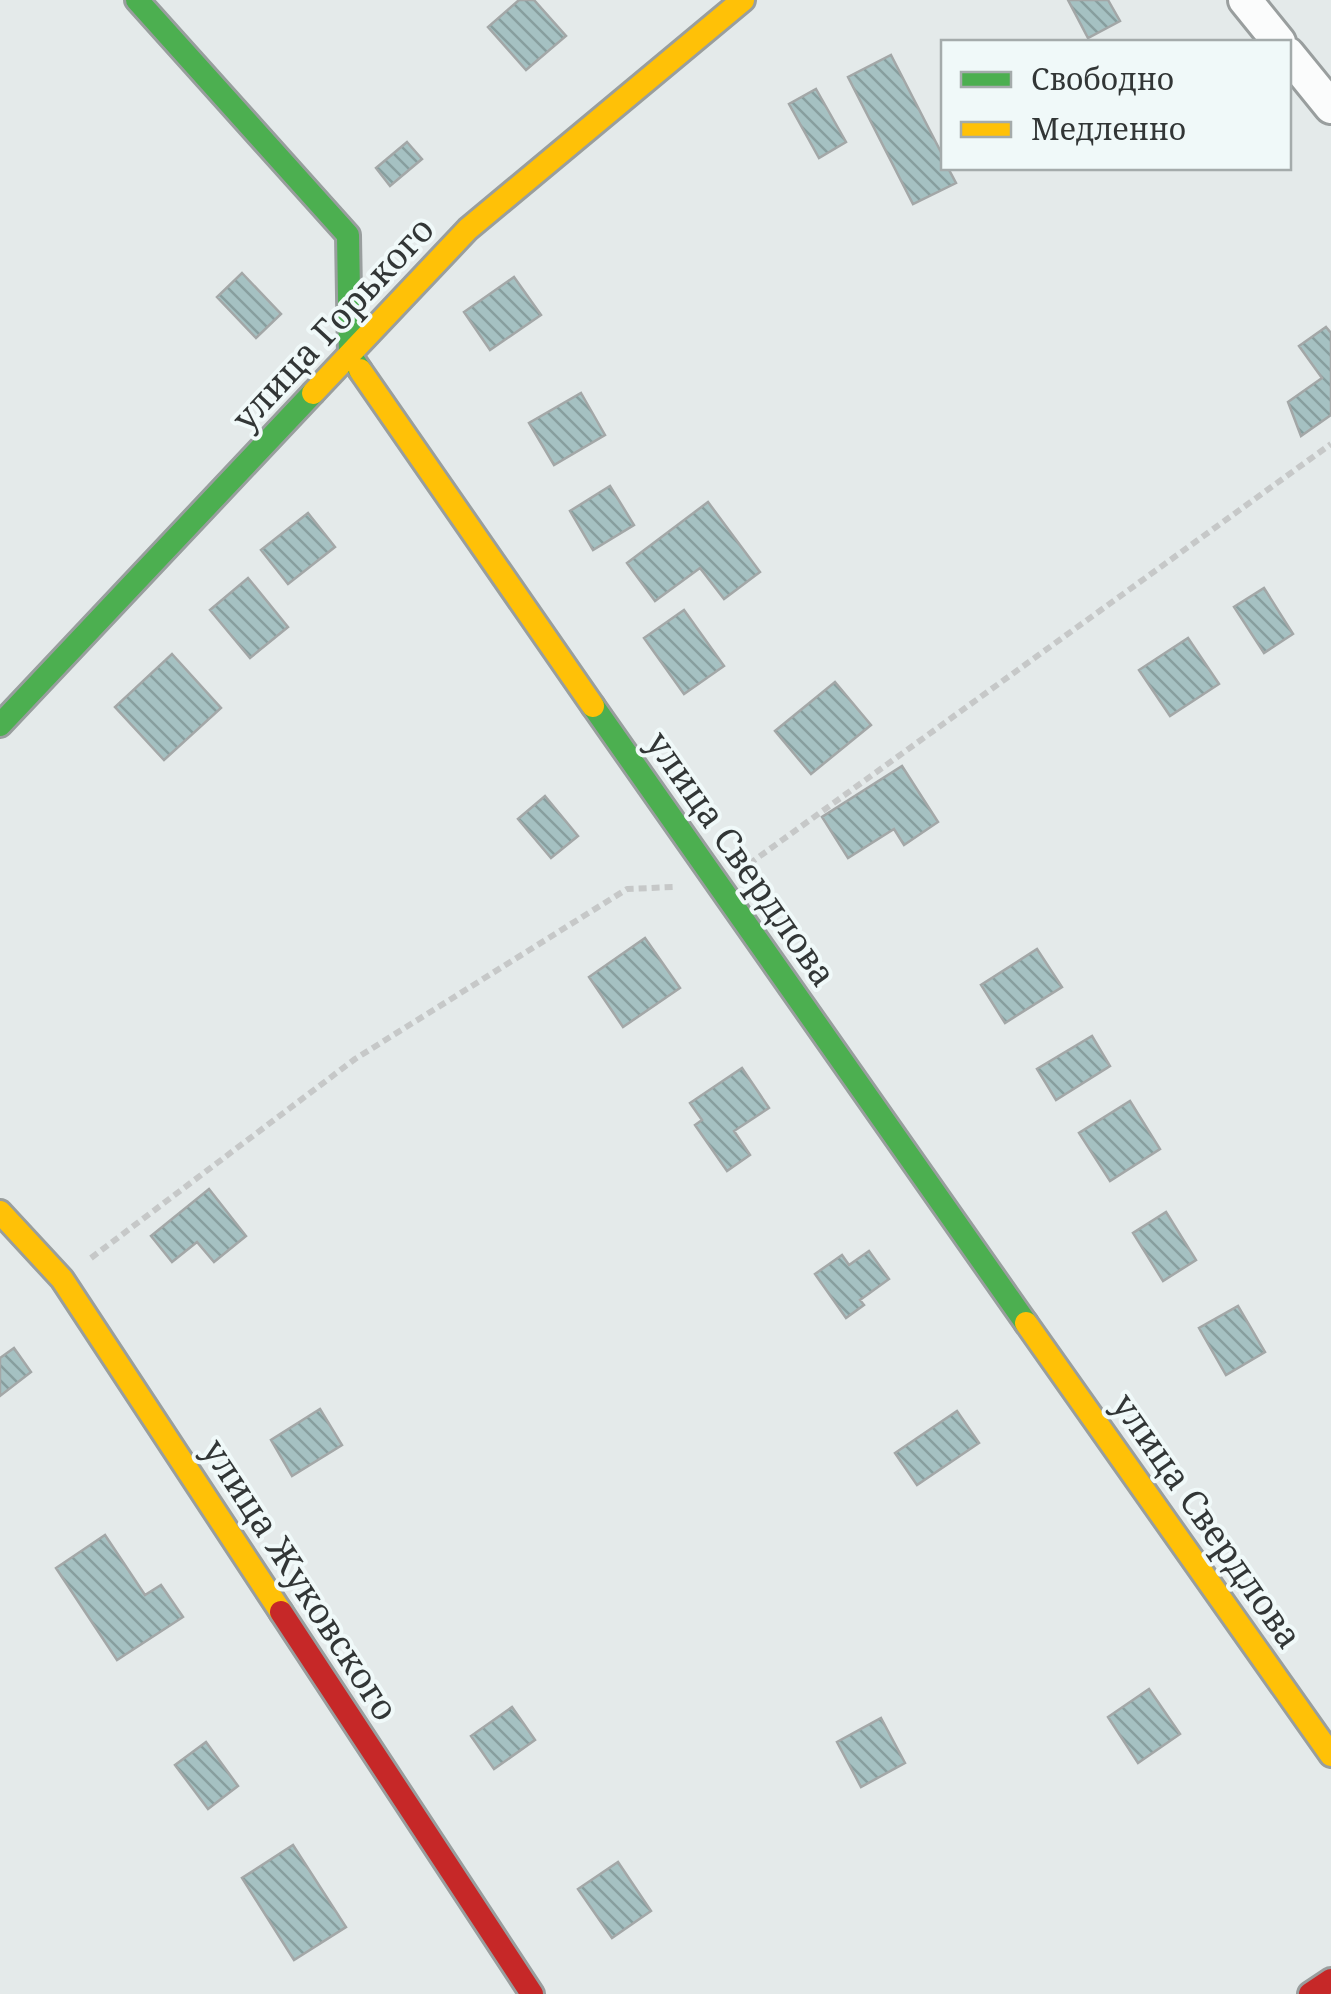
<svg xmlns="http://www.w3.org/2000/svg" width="1331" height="1994" font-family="'Noto Serif',serif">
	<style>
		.building { fill: url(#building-back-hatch); stroke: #a3a7a7; stroke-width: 2.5 }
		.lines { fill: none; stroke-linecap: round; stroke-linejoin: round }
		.street-casing { stroke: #999e9e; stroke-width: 38 }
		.fast-casing { stroke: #999e9e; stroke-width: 28 }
		.slow-casing { stroke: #999e9e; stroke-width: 28 }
		.jam-casing { stroke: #999e9e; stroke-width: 28 }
		.path { stroke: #c6c8c8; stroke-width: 6; stroke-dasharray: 8 5; stroke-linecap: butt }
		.street { stroke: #fbfcfc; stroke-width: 32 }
		.fast { stroke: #4caf50; stroke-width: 22 }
		.slow { stroke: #ffc107; stroke-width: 22 }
		.jam { stroke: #c62828; stroke-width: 22 }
		.labels { text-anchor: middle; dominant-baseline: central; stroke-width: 8; stroke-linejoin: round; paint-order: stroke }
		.street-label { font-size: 35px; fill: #323636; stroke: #f0f9f9 }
	</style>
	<defs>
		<pattern id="building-back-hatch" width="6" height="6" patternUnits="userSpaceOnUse" patternTransform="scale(2.5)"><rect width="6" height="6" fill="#a5c1c2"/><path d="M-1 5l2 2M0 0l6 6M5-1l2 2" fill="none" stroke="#879e9e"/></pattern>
	</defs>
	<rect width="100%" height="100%" fill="#e4eaea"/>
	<!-- building -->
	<path class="building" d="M519 0H534L566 36 526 70 488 27Z
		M1068 0H1108L1120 21 1088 38Z
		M891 55 944 158V168H948L956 183 913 204 848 77Z
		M816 89 846 142 819 158 789 104Z
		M407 142 422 159 390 186 376 168Z
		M242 273 281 314 256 338 217 297Z
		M514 277 541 315 490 350 464 312Z
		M1326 327 1331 333V415L1301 436 1288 402 1322 378 1299 346Z
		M581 393 605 435 554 465 529 423Z
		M610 486 634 525 593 550 570 511Z
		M708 502 760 572 724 599 700 568 655 601 627 563Z
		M308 513 335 547 288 584 261 550Z
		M248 578 288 627 250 658 210 610Z
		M1264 588 1293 634 1264 653 1234 607Z
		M684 610 724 666 684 694 644 638Z
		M1188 638 1219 684 1170 716 1139 670Z
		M172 654 221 708 164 760 115 707Z
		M835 682 871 725 811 774 775 731Z
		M902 766 938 822 904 845 894 829 848 858 822 817Z
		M545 796 578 836 551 858 518 819Z
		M645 938 680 988 623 1027 589 977Z
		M1037 949 1062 987 1005 1023 981 985Z
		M1092 1036 1110 1066 1056 1100 1037 1069Z
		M742 1068 769 1108 734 1131 750 1155 727 1171 695 1125 702 1120 690 1103Z
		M1130 1101 1160 1149 1110 1181 1079 1133Z
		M209 1189 246 1236 214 1262 197 1242 172 1262 151 1236Z
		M1166 1212 1196 1260 1163 1281 1133 1233Z
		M869 1251 889 1279 860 1300 864 1305 846 1318 815 1274 842 1255 849 1265Z
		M1238 1306 1265 1352 1226 1375 1199 1328Z
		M14 1348 31 1372 0 1396V1358Z
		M320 1409 342 1445 292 1476 271 1440Z
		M957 1411 979 1443 917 1485 895 1453Z
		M105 1535 145 1595 161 1585 183 1617 117 1660 56 1568Z
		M1149 1689 1180 1734 1138 1763 1108 1717Z
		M512 1707 535 1740 494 1769 471 1736Z
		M881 1718 905 1763 861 1787 837 1742Z
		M206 1742 238 1786 208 1809 175 1765Z
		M293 1845 346 1927 294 1960 242 1878Z
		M618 1862 651 1911 612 1938 578 1889Z"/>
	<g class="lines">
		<defs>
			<path id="street" d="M1245 0 1279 42
				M1288 54 1331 107"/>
			<path id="fast" d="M137 0 348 235 350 355 360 370
				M593 706 1026 1323
				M0 725 313 393"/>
			<path id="slow" d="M360 370 593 706
				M313 393 468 229 743 0
				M0 1212 62 1279 281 1612
				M1026 1323 1331 1755"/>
			<path id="jam" d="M281 1612 532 1994
				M1310 1994 1331 1980"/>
		</defs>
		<!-- street casing -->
		<use href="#street" class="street-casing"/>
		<!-- fast casing -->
		<use href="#fast" class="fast-casing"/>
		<!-- slow casing -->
		<use href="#slow" class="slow-casing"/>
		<!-- jam casing -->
		<use href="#jam" class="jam-casing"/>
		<!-- path -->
		<path class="path" d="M749 864 1331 444
			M91 1258 355 1059 627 889 673 887"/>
		<!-- street -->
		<use href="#street" class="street"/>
		<!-- fast -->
		<use href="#fast" class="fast"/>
		<!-- slow -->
		<use href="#slow" class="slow"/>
		<!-- jam -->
		<use href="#jam" class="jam"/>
	</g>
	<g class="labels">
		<!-- street labels -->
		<g class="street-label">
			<text transform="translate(332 323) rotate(-47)">улица Горького</text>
			<text transform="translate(742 858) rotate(55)">улица Свердлова</text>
			<text transform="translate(1208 1520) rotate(55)">улица Свердлова</text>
			<text transform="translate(301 1579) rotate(57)">улица Жуковского</text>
		</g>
	</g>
	<!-- legend -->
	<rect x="941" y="40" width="350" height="130" fill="#f0f9f9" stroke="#a4abab" stroke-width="2.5"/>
	<rect x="961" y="72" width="50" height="15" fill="#4caf50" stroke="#a4abab" stroke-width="2.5"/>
	<text x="1031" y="90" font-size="30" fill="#323636">Свободно</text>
	<rect x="961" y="122" width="50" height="15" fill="#ffc107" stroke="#a4abab" stroke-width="2.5"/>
	<text x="1031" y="140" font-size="30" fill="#323636">Медленно</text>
</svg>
